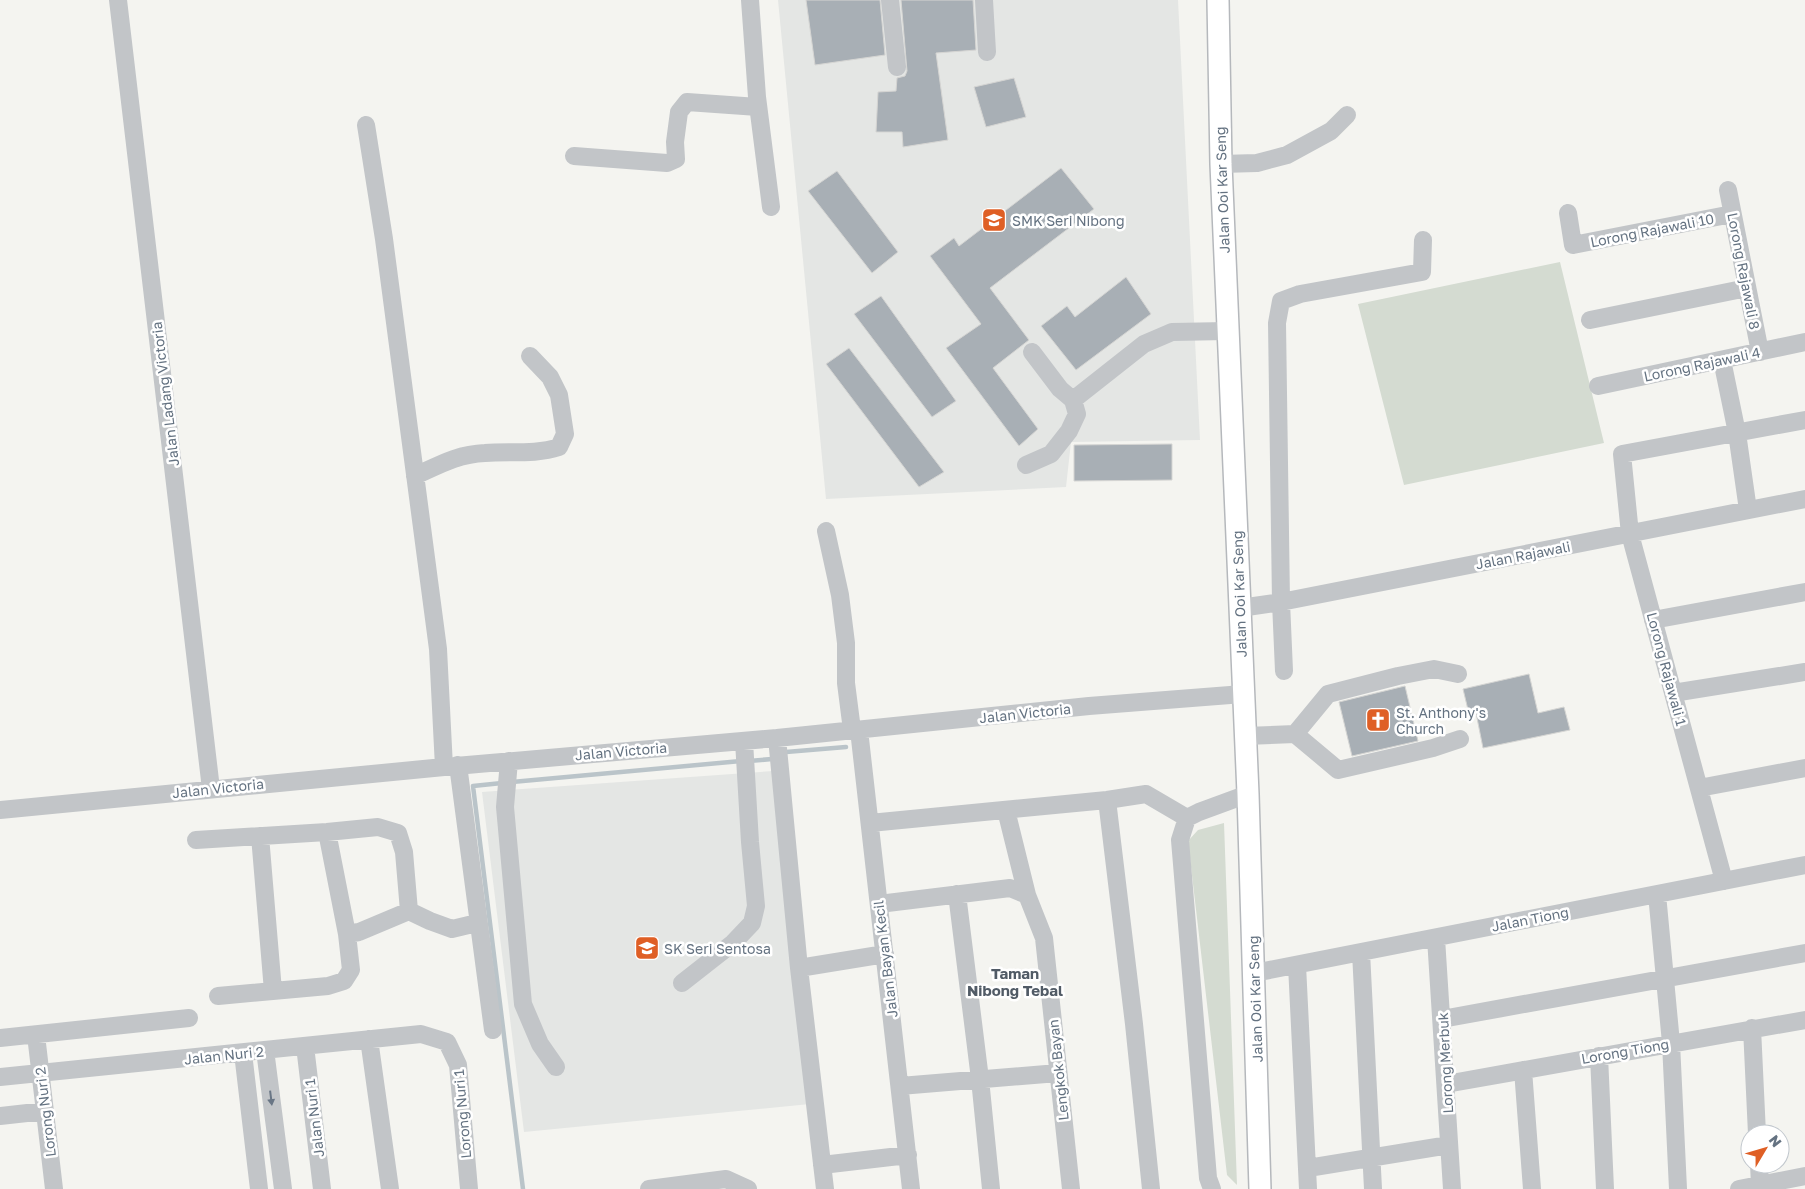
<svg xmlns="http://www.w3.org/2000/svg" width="1805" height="1189" font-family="'Golos Text',sans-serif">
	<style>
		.built { fill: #e4e6e4 }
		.green { fill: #d4dbd1 }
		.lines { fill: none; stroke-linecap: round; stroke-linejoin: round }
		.stream { stroke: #bac4c9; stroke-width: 4.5 }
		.building { fill: #a8afb5; stroke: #d5d5d3 }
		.major-casing { stroke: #b5b8bc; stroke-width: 24 }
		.minor { stroke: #c2c5c8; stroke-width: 18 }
		.major { stroke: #fff; stroke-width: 21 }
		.oneway { fill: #697685 }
		.labels { text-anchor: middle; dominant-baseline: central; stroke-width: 5; stroke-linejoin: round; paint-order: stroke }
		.street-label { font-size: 14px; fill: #647281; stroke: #fff }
		.poi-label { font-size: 14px; fill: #647281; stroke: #fff; text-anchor: start }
		.neighbourhood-label { font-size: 15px; font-weight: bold; fill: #515b66; stroke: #fff }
	</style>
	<rect width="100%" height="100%" fill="#f4f4f0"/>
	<!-- built -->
	<path class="built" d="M778 0H1178L1200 440 1071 442 1066 487 826 499Z
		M773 771 810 1104 524 1132 482 792Z"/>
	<!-- green -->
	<path class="green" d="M1560 262 1604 443 1404 485 1358 304Z
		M1224 823 1237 1185 1227 1175 1188 841 1198 830Z"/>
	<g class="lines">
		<!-- stream -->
		<path class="stream" d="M786 752 846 747
			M749 761 772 759
			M512 782 741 761
			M502 783 473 786 523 1189"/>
	</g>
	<!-- building -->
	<path class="building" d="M806 0H880L885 55 815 65Z
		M901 0H973L976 50 936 53 948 140 903 147 902 132H876L878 92 896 91 897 78 905 76 907 71Z
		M1014 78 1026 117 986 127 974 87Z
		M1061 168 1094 209 990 288 1029 340 993 368 1038 429 1019 446 946 348 981 324 930 256 954 238 959 246Z
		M837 171 898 252 872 273 808 191Z
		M1126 277 1151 314 1076 370 1041 326 1067 306 1075 317Z
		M881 296 956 401 932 417 854 314Z
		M849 348 944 472 919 487 826 364Z
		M1172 444V480L1074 481V445Z
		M1529 674 1538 713 1564 707 1570 730 1483 748 1476 713 1469 714 1463 689Z
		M1405 686 1418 741 1352 756 1339 702Z"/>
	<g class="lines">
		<defs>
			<path id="major" d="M1218 0 1221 164 1248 794 1260 1189"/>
		</defs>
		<!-- major casing -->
		<use href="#major" class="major-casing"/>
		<!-- minor -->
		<path class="minor" d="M118 0 211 789
			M750 0 757 97 771 207
			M890 0 897 67
			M984 0 987 52
			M366 125 384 239 438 649 444 767
			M574 156 667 163 676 159 675 142 679 112 687 102 758 107
			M1221 164 1257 163 1287 155 1331 131 1347 115
			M1728 190 1760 352
			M1568 213 1573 245 1732 214
			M1590 320 1747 288
			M1032 352 1060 389 1073 400 1144 344 1172 332 1227 331
			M1722 360 1737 433 1748 510
			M1598 386 1805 342
			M1026 465 1051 454 1069 431 1077 414 1073 400
			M415 476C439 465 458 454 485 453 509 451 535 455 559 447L565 434 559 395 550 377 530 356
			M826 531 840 595 846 643V683L852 730
			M1240 608 1281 602 1805 499
			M1653 620 1805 592
			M1284 671 1281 602 1277 323 1281 301 1300 294 1422 272 1423 240
			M1673 693 1805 672
			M859 730 911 1189
			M1295 734 1338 770 1433 748 1460 739
			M1245 736 1295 734 1328 694 1398 676 1434 669 1458 674
			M777 738 799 968 825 1189
			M509 761 505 807 523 1004 540 1044 556 1067
			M458 765 493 1030
			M1699 788 1805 768
			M1107 800 1134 1024 1151 1189
			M0 810 444 767 777 738 1089 706 1243 694
			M1006 810 1027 895
			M870 823 1107 800 1146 794 1187 818
			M260 836 273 991
			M196 840 327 832 378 827 398 833 404 852 409 911
			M1724 881 1630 534 1622 454 1805 420
			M957 894 980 1079 991 1189
			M1657 894 1671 1043 1678 1189
			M879 904 1010 888 1027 895 1044 938 1071 1189
			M347 934 359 932 409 911 430 921 452 929 477 923
			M1436 938 1452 1189
			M1361 952 1373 1189
			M1297 965 1308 1189
			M799 968 885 954
			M1254 973 1805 865
			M682 983 733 943 752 923 756 906 750 842 744 741
			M218 996 328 986 344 981 351 970 347 934 327 832
			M1442 1019 1805 953
			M1752 1028 1757 1134
			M36 1035 54 1189
			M0 1038 189 1018
			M369 1039 390 1189
			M305 1046 322 1189
			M265 1050 283 1189
			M243 1053 259 1189
			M1599 1056 1605 1189
			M1523 1070 1532 1189
			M0 1077 421 1034 447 1042 458 1065 469 1189
			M1446 1084 1805 1020
			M900 1086 1058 1073
			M0 1116 45 1111
			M1759 1164 1760 1185
			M822 1165 908 1155
			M1308 1168 1449 1145
			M649 1189 726 1179 748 1189
			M1212 1189 1208 1178 1180 840 1187 818 1199 812 1248 794
			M1739 1189 1805 1176"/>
		<!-- major -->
		<use href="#major" class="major"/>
	</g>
	<!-- one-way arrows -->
	<defs><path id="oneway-solid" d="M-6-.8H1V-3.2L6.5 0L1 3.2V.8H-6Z" transform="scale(1.25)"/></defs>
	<use class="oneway" href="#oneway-solid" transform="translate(271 1098) rotate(83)"/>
	<!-- icons -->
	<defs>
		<symbol id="school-square" viewBox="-11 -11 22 22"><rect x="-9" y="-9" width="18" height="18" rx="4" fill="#df5f25" stroke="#fff"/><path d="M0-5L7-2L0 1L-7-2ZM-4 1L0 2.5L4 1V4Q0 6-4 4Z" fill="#fff"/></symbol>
		<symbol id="church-square" viewBox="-11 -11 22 22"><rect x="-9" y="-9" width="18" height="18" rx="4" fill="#df5f25" stroke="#fff"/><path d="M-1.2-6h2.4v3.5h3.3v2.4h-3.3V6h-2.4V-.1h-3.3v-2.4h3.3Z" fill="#fff"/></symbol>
	</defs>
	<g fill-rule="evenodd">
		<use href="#school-square" x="980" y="206" width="28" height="28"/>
		<use href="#church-square" x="1364" y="706" width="28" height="28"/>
		<use href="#school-square" x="633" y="934" width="28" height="28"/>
	</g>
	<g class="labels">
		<!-- street labels -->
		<g class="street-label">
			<text transform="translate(1222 190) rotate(-92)">Jalan Ooi Kar Seng</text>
			<text transform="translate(1652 230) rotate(-11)">Lorong Rajawali 10</text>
			<text transform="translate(1744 271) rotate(79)">Lorong Rajawali 8</text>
			<text transform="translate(1702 364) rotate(-12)">Lorong Rajawali 4</text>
			<text transform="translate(165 394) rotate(-97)">Jalan Ladang Victoria</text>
			<text transform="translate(1523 555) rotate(-11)">Jalan Rajawali</text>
			<text transform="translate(1239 594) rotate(-92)">Jalan Ooi Kar Seng</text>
			<text transform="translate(1667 669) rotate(75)">Lorong Rajawali 1</text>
			<text transform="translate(1025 713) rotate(-6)">Jalan Victoria</text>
			<text transform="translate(621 751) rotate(-5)">Jalan Victoria</text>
			<text transform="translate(218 788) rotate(-6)">Jalan Victoria</text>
			<text transform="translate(1530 919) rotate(-11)">Jalan Tiong</text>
			<text transform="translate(885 959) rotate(-97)">Jalan Bayan Kecil</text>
			<text transform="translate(1255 999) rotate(-92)">Jalan Ooi Kar Seng</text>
			<text transform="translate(1625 1051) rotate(-10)">Lorong Tiong</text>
			<text transform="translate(224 1055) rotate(-6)">Jalan Nuri 2</text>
			<text transform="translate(1445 1063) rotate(-93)">Lorong Merbuk</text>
			<text transform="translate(1058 1070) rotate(-96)">Lengkok Bayan</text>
			<text transform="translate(45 1112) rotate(-97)">Lorong Nuri 2</text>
			<text transform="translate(462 1114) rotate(-95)">Lorong Nuri 1</text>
			<text transform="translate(314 1118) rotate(-97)">Jalan Nuri 1</text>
		</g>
		<!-- poi labels -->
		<g class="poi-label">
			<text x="1012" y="220">SMK Seri Nibong</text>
			<text x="1396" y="712">St. Anthony's<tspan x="1396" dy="16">Church</tspan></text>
			<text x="664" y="948">SK Seri Sentosa</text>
		</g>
		<!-- neighbourhood labels -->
		<g class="neighbourhood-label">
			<text x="1015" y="973">Taman<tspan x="1015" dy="17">Nibong Tebal</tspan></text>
		</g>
	</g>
	<!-- north arrow -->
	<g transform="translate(1765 1149) rotate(52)"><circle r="24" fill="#ffffff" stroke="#c1c7cd"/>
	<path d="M0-4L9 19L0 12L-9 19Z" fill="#df5f25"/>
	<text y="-8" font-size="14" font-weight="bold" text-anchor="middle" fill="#647281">N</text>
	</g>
</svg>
